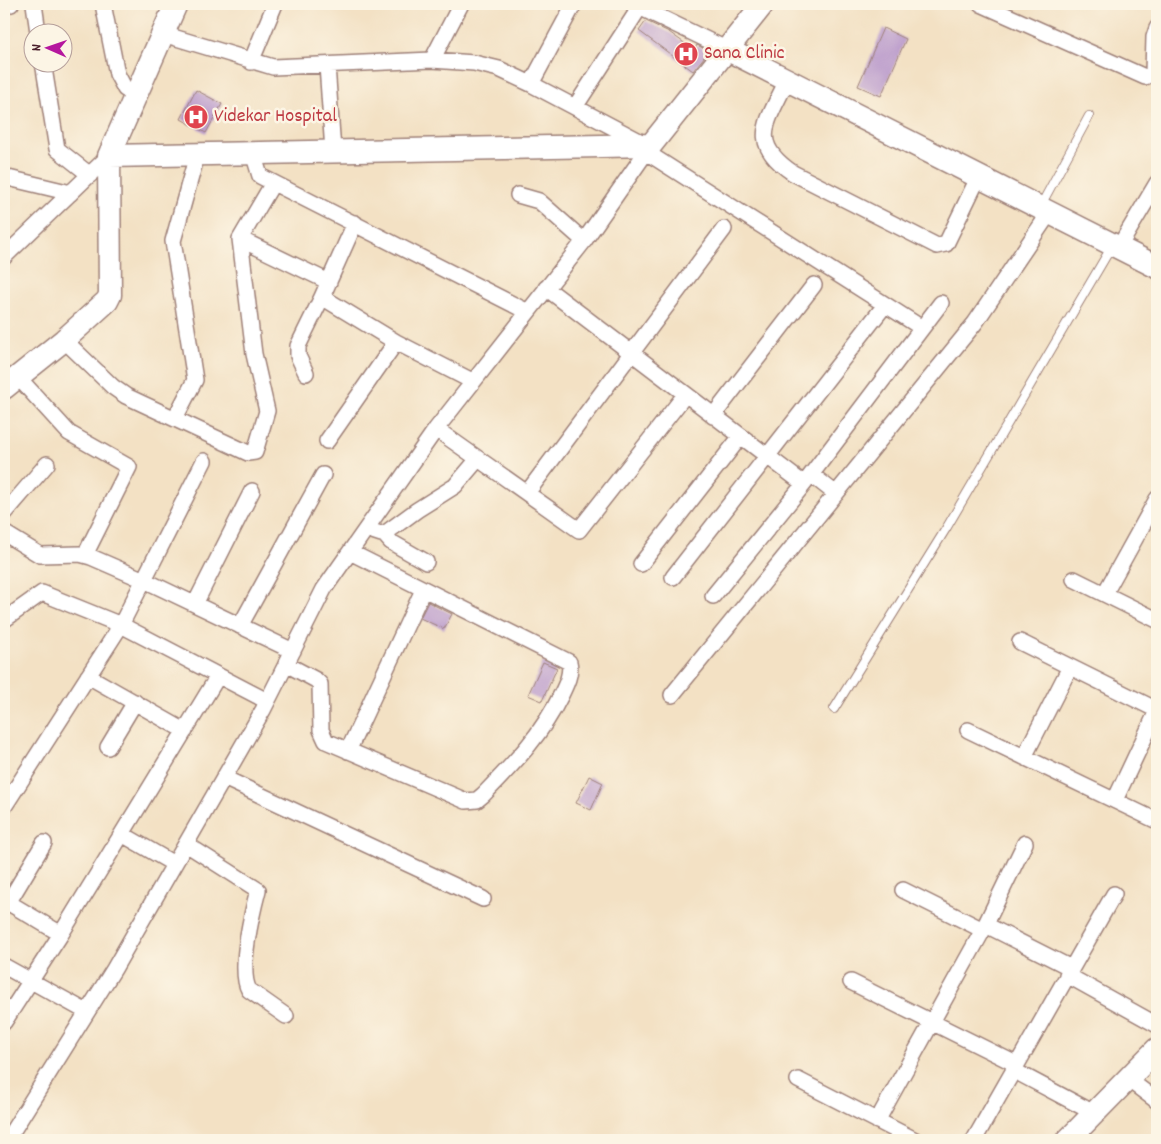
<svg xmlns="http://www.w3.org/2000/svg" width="1161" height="1144" font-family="Dekko,sans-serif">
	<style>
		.building { fill: #bc9dcc }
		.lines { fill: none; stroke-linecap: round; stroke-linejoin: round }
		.lane-casing { stroke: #9e8078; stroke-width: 10 }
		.street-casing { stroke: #9e8078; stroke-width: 18 }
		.secondary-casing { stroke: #9e8078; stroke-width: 25 }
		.lane { stroke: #fff; stroke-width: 8 }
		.street { stroke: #fff; stroke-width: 15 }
		.secondary { stroke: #fff; stroke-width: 22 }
		.labels { text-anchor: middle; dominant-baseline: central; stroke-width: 5; stroke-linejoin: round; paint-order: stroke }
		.health-label { font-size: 20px; fill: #be3a42; stroke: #fcf5e5; text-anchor: start }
	</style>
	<rect width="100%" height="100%" fill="#fcf5e5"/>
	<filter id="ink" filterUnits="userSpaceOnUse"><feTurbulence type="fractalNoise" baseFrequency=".02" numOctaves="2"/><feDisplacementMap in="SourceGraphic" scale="10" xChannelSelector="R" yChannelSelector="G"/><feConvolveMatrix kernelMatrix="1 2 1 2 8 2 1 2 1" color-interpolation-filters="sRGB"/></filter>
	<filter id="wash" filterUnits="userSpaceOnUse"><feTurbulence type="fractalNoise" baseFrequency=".0096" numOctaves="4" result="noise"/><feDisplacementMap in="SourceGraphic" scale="20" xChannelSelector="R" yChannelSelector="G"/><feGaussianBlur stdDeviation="1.12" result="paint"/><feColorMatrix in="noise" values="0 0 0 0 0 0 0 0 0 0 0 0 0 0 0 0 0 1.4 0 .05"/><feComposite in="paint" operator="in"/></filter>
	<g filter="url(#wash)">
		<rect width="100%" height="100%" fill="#f3e1c4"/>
		<g id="blocks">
			<!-- building -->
			<path class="building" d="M646 21 669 32 694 50 697 45 709 51 693 71 639 31Z
				M883 28 906 39 881 96 858 86Z
				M196 90 222 104 206 133 181 119Z
				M428 602 452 614 444 629 420 618Z
				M543 662 557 668 542 701 528 695Z
				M589 776 603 783 591 810 576 803Z"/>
		</g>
	</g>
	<g filter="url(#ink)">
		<use href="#blocks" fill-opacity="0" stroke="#9e8078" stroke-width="1"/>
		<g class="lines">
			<defs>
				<path id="lane" d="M1041 205 1089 116
					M834 709 947 527 1112 246"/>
				<path id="street" d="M34 4 38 32
					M103 4 117 74 125 89 136 96
					M633 4 728 50
					M981 4 1145 77 1153 73 1154 37 1157 28
					M4 5 11 4
					M163 34 273 67 432 60 474 63 499 69 531 84 643 143
					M432 60 461 4
					M43 62 57 149 90 175
					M251 62 275 4
					M327 65 333 151
					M787 80C768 122 747 142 793 173L937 246 946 244 979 176
					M531 84 574 4
					M575 107 640 7
					M646 152 922 328
					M253 153 260 176 526 311
					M4 177 71 193
					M518 195 539 201 584 241
					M355 223 322 297 396 342 472 381
					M240 239 329 282
					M1119 247 1157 183
					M4 257 109 156
					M546 288 804 484 941 303
					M64 340 113 387 126 396 248 453 255 452 267 411 254 354 240 239 273 183
					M306 373 298 356V346L322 297
					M17 376 69 433 129 467 85 555
					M713 416 814 285
					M175 418 195 380 173 241 197 155
					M436 429 579 530 685 395
					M327 441 396 342
					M812 475 836 494
					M527 493 724 229
					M4 514 47 464
					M366 529 381 534 387 532 417 510 455 486 478 459
					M4 533 40 555 80 554 91 557 144 580 293 651
					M384 534 391 542 426 562
					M641 564 741 436
					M673 577 885 305
					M1074 579 1157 620
					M1105 593 1157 499
					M713 596 804 484
					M195 604 252 491
					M4 620 42 593 121 625 204 461
					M240 626 323 475
					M1020 642 1157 710
					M286 664 316 680 320 684 321 730 326 741 466 801 477 800 483 795C514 763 541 736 561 695 566 685 572 673 569 662L350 552
					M88 676 185 731
					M672 695 975 323 1050 212
					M968 730 1157 821
					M108 747 135 702
					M348 751 423 590
					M1024 757 1070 667
					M224 778 483 899
					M1115 800 1157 711
					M4 807 121 625 267 701
					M122 834 174 864
					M186 844 258 890C252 913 238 971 249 990L286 1016
					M903 890 983 930
					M4 900 61 934
					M8 903 44 843
					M986 925 1071 968
					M4 966 87 1012
					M1067 975 1157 1025
					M851 982 1016 1064
					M4 1022 61 934 218 676
					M1013 1070 1094 1113
					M798 1080 915 1140
					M1129 1080 1157 1101
					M877 1121 983 930 1025 843
					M7 1140 114 969 263 710 324 589 436 429 584 241 651 145
					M974 1140 1114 894"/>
				<path id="secondary" d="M728 50 1157 267
					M109 156 651 145 763 4
					M4 388 64 340 107 301 110 295 109 156 176 4
					M1068 1140 1157 1049"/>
			</defs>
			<!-- lane casing -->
			<use href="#lane" class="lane-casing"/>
			<!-- street casing -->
			<use href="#street" class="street-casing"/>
			<!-- secondary casing -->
			<use href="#secondary" class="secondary-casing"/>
			<!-- lane -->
			<use href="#lane" class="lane"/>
			<!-- street -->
			<use href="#street" class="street"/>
			<!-- secondary -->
			<use href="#secondary" class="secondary"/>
		</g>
	</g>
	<!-- icons -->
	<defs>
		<symbol id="hospital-disc" viewBox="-11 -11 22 22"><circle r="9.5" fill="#e0444e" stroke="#fcf5e5"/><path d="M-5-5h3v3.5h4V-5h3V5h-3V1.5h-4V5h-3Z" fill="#fff"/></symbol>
	</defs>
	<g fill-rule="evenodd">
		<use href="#hospital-disc" x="672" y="40" width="28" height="28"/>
		<use href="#hospital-disc" x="182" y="103" width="28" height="28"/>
	</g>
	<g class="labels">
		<!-- health labels -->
		<g class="health-label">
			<text x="704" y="54">Sana Clinic</text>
			<text x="214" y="117">Videkar Hospital</text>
		</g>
	</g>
	<!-- margin -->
	<rect width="1161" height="1144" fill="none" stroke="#fcf5e5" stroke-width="20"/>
	<!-- north arrow -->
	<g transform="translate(48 48) rotate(272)"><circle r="24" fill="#fcf5e5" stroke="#b59f9b"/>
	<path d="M0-4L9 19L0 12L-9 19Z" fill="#b5179e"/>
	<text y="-8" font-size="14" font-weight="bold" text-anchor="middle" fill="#4a1f2b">N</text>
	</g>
</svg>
